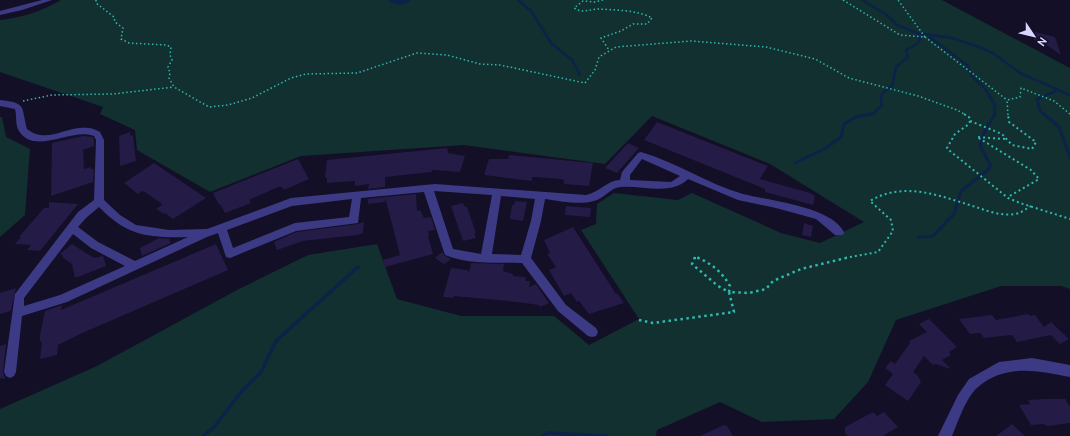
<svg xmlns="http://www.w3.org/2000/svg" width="1070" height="436" font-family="Overpass,sans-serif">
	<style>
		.green { fill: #12302f }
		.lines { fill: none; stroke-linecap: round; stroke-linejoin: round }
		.stream-far2 { stroke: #0c2248; stroke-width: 2.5 }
		.stream-far1 { stroke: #0c2248; stroke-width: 3 }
		.stream { stroke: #0c2248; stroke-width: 3.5 }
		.river { fill: #0c2248; fill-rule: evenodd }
		.building { fill: #241b47 }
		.path-far2 { stroke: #2fb8b0; stroke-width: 1.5; stroke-dasharray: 1.5 2.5; stroke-linecap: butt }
		.path-far1 { stroke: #2fb8b0; stroke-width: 2; stroke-dasharray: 2 3; stroke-linecap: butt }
		.path { stroke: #2fb8b0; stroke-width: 2.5; stroke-dasharray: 2.5 3.5; stroke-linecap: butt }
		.minor { fill: #3d3a85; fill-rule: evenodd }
	</style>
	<rect width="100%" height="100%" fill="#130f26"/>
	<!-- green -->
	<path class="green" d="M61 0H942L1070 68V289L1061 286H1001L896 320 868 382 834 419 762 422 720 402 657 430 656 436H0V409L97 366 237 290 308 255 377 244 397 299 461 316H554L589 345 639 319 581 230 596 224 597 204 614 193 678 200 692 193 781 233 820 243 864 222 770 164 652 116 605 164 464 145 301 156 210 192 137 150 135 130 100 114 103 107 0 72V20C21 18 42 11 61 0Z
		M0 117H2L6 137 30 149 25 215 0 237Z"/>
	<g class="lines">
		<!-- stream-far2 -->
		<path class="stream-far2" d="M518 0 531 11 551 43 572 60 580 75
			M862 0 887 15 897 25 917 33 952 38 976 46 993 53 1020 73 1070 95
			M927 35 967 65 971 75 985 89 995 105 994 115
			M866 115 873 114 882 105C879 94 883 92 892 86L896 67 908 57 906 50 917 44 920 40 917 33
			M1045 115 1040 111 1037 99 1056 91"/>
		<!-- stream-far1 -->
		<path class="stream-far1" d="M1044 114 1059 127 1070 157
			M795 163 826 148 841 137 844 124 856 117 871 114
			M919 237 933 236 954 214 961 191 990 168V164L980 146 984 133 995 114"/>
		<!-- stream -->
		<path class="stream" d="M203 436 215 426 241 392 261 372 276 341 358 267
			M543 436 548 433 607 436"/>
		<!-- river -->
		<path class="river" d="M388 0H411C407 6 392 6 388 0Z"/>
	</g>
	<!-- building -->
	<path class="building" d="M1031 31 1055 37 1061 55 1042 42 1034 40Z
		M657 122 768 166 760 179 810 193 815 196 813 205 765 192V189L644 140Z
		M130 132 131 136 133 135 136 161 120 166 119 136Z
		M83 136 93 137 94 140V146L83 150 84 169 91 167V169H94L93 182 51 196 52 143Z
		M628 143 639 148 617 173 605 168Z
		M447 148 448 153 465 156 460 172 432 170V172L385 177V187L368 189 369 184 355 186V181L327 183V178H325L327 160Z
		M509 155 593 163 589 186 564 184V180L561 179 536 177H532V181L484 175 489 159H508Z
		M298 159 309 179 284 190 282 187H278L249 200 251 203 225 213 220 204 219 205 213 193Z
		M154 163 206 198 173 219 165 213 164 214 156 209 162 205 161 203 145 192 142 191 138 194 124 183Z
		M416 194 417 211 420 210 424 218 431 217 435 230 428 231 429 236H428L433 254 385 267 383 260 400 255 385 197Z
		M385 197V202L368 204V199Z
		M515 201 527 202 523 221 510 219 512 205H514Z
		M49 202 78 204 40 251 27 250 31 245 15 244 21 237H19L44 208H49Z
		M463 203 465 207H467L476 233H474L476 238 463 241 451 206Z
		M566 206 591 208 590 217 565 215Z
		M364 222 363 233 357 235 303 241 277 250 274 242 296 232 358 224Z
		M804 223 813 226 811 237 802 235Z
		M573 227 616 294 617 293 624 303 589 314 579 301 577 302 571 293 564 296 549 270 556 267 547 254 550 253 544 240Z
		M159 238 169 239 171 243 142 256 140 248Z
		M72 244 94 258 103 256 106 266 75 278 72 264 62 257 63 256 60 254Z
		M216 244 228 270 80 334 58 345 57 355 40 359 42 341 40 342V335L45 311 62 305 61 310Z
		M442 252 445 256 451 259 444 264 435 258Z
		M471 263 504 264 503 271 513 274V276L526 277 525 281H530L529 287 536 284 549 303 540 307 539 305 517 302 454 296V298L443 297 451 268 467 270 469 272Z
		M16 288 11 311 0 314V293Z
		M1028 314 1030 316 1035 315 1044 327 1051 322 1069 339 1060 344 1051 335 1017 342 1012 335 984 338 980 333 970 334 959 319 992 315 996 320Z
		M929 319 957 347 949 352 951 355 942 360 951 369 936 364 933 365 924 356 913 372 918 376 921 382 908 401 885 385 893 374 885 368 891 361 895 364 910 343 909 341 927 332 919 324Z
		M6 344 3 372 5 379 0 378V346Z
		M1045 399H1065L1070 407V423L1048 426 1043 424 1031 425 1019 405 1030 404 1028 400Z
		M873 412 877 416 884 412 898 427 883 436H848L845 433V427Z
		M1012 424 1025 436H996Z
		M724 425 727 426 733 436H700Z"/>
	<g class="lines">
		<!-- path-far2 -->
		<path class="path-far2" d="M96 0V3L114 17 115 22 123 28 121 39 129 43 166 45 171 47 170 55 172 60 168 67 170 73 169 78 174 87 209 107 228 105 252 98 291 78 306 74 357 73 417 53 447 55 480 64 500 65 585 83 595 70 599 57 616 47 691 41 766 47 815 59 849 78 918 96 957 110 966 115
			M603 0 595 2 583 1 574 8C583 14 589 9 599 9 615 10 638 10 652 18L647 24H633L621 31 601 38 609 50
			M843 0 900 35 925 37 898 0
			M925 37 1007 100
			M23 101 52 95 113 94 174 87
			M1008 115 1007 100 1020 97 1021 88 1054 101 1070 114"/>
		<!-- path-far1 -->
		<path class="path-far1" d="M964 114 969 117 970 121 1002 134 1012 145 1032 149 1036 142 1009 122 1008 114
			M970 121 969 124 955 134 947 148 950 151 1008 198 1020 203 1070 219
			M1005 139 977 137 1031 170 1039 179 1008 197
			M694 258H699
			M845 258 878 252 893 231 891 220 870 201C905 180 943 197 979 208 990 212 1002 216 1015 214 1021 213 1026 209 1031 206"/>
		<!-- path -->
		<path class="path" d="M695 257 692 264 718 286 729 292 730 286C722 272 711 263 696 257
			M639 320 653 323 734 312 729 292 749 293 766 289 773 281 801 269 850 257"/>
		<!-- minor -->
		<path class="minor" d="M42 0H52L22 10 0 15V11Z
			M0 100C27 103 21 106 27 129 47 145 66 125 88 128 92 128 96 130 100 132L104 140V200L120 215 136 225 169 230 207 229 291 198 435 184 586 195C598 193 608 180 620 180L622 172 638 153 641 152C676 162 708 184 743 194 769 201 830 206 844 232L843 235H835L816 219 776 208 738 200 688 179C671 196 642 185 621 187 612 187 605 197 597 200 581 206 561 201 545 199L541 221 531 258 566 305 596 328 598 332 596 336 592 337 588 336 558 311 522 263C496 262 470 265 445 255L424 192 361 198 358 223 296 231 230 258 226 257 218 233 207 237 67 302 22 316 16 372 14 376 10 378 6 376 4 372 15 294 78 212 94 200 96 140 94 136C72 127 35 156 19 131 15 125 17 116 15 109L0 106ZM642 159 680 176 671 182 630 180V175ZM434 191 492 195 481 254 453 249ZM501 196 535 199 531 221 521 255 492 254ZM352 199 349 217 295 223 233 248 227 230 292 206ZM99 207C127 236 148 238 188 237L135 261 98 242 78 227 86 218ZM73 234 91 248 125 266 60 295 24 306V298Z
			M1032 358 1070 365V377C1038 371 1006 363 978 387 966 397 958 422 952 436H938L958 395 969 379 999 362Z"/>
	</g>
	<!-- north arrow -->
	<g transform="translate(1034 36) rotate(125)" stroke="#130f26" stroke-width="3" paint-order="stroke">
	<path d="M0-3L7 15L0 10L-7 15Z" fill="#d9d4ff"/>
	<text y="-6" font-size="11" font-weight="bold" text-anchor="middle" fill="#d9d4ff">N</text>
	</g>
</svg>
